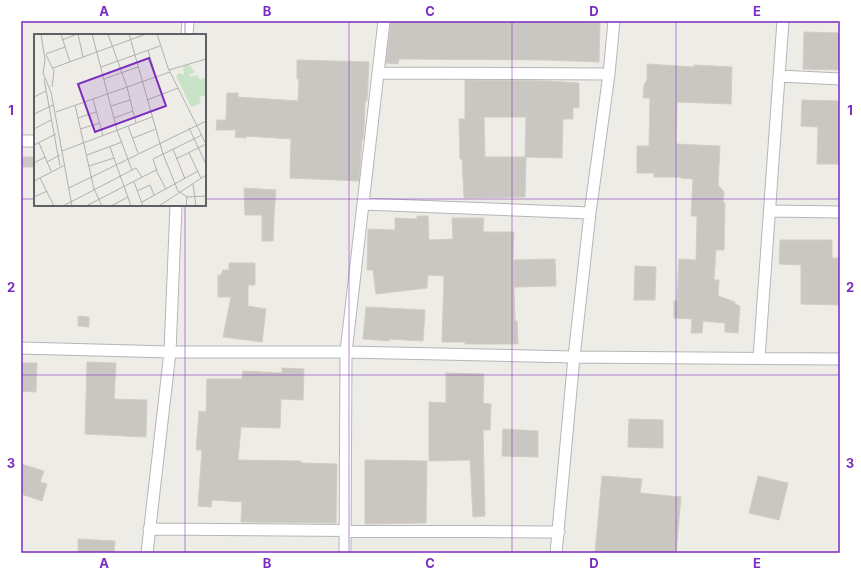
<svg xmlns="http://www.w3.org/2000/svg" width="861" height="574" font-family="Inter,sans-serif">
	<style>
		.building { fill: #cac7c2; stroke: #d2cdc5 }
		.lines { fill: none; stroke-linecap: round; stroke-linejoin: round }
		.minor-casing { stroke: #b3b6b9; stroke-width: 13 }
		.minor { stroke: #fff; stroke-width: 11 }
		.grid { fill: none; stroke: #7b2cbf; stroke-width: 1; stroke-opacity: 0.55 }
		.inset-road { fill: none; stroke: #b0b0ae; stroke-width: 1 }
		.view { fill: #7b2cbf; fill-opacity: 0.15; stroke: #7b2cbf; stroke-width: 2 }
		.inset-edge { fill: none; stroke: #5d6165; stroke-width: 2 }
		.neatline { fill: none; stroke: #7b2cbf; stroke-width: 1.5 }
		.grid-label { font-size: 13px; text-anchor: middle; font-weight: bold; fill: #7b2cbf }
	</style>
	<rect width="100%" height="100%" fill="#eeece6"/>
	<!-- building -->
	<path class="building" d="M391 21H564L600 22 599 62 547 60 399 59 398 64 386 63Z
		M804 32 840 33V70L803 69Z
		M297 60 369 62 367 101H365L364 130 363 139H362L359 181 290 178 291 139 246 136V138L235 137 236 130H216L217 120H226L227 93H238V97L298 101 299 79H297Z
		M647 64 694 67V65L732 67 731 104 677 102 676 144 720 146 718 185 724 192 723 203H725L724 250H716L714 280H719L718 296 735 302V304L740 306 738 333 725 332V323L703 321 702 333H691L692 319 674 318V301H677L679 259 696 260 697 216H691L693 179 681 178V177H654V173H637V146H649L650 98H643L644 85 647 80Z
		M465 80 547 81 579 83V108L573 107V119H563L562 158 525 157 526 117H484L485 157H526L525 197 464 198 462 159H460L459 119H465Z
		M802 100 840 101V164H817L818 127 801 126Z
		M21 157H35V167H21Z
		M244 188 276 190 274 216 273 241H262V215H245Z
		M417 216H428L429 240 453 239 452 218H484L483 232H514L513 260 555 259 556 286 514 287 515 321H517L518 344H465V342H442L444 276 428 275 427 288 376 294 373 270H367L368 229 395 230V218L417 219Z
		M780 240H832V258H840V305L801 304V265L779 264Z
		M229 263H255V285H248V306L266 309 262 342 223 337 231 297H218V275H221L223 270H229Z
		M635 266 656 267 655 300H634Z
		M366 307 425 310 423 341 389 339V341L363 339Z
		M78 316 89 317V327L78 326Z
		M87 362 116 363 114 399 147 400 146 437 85 434Z
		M21 363H37L36 392 21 391Z
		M282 368 304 369 303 400 281 399 280 428 241 427 238 460 301 461V463L337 464 336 523 241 522 242 502 212 500 211 507 198 506 202 450H196L199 411 206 412 207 379H242L243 371 282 373Z
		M446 373 484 374 483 403 491 404 490 430H483L485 516 473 517 470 460 429 461V402L446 403Z
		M629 419 663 420V448L628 447Z
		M503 429 538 431V457L502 456Z
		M365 460 427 461 426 523 365 524Z
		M21 464 44 471 40 482 47 484 42 501 21 494Z
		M602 476 642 479 640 493 681 497 676 553H595Z
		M758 476 788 483 779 520 749 513Z
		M78 539 115 541 114 553H78Z"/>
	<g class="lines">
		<defs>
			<path id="minor" d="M187 35 188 21
				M379 73 609 74
				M779 76 840 79
				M21 141H35
				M363 204 590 213
				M770 211 840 212
				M21 348 170 352H346L574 357 840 359
				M759 358 783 21
				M149 529 559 532
				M147 553 170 352 176 205
				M345 553 346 352 384 21
				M556 553 574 357 590 213 609 74 614 21"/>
		</defs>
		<!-- minor casing -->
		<use href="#minor" class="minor-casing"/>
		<!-- minor -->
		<use href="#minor" class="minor"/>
	</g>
	<!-- grid -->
	<path class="grid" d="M185 21V35M349 21V553M512 21V553M676 21V553M21 199H35M205 199H840M185 205V553M21 375H840"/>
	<!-- overview -->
	<g transform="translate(34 34)">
		<rect width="172" height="172" fill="#eeece6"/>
		<path d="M156 31 161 39 156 40V43L163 41 166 46 172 43V61L165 63 167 69 157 73 142 42 145 39 150 41 149 32Z" fill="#c8e3c5"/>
		<path class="inset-road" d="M7 0 11 26 9 39 17 58 38 172M27 0 36 28M44 0 49 23M58 0 83 96 98 136M74 0 93 53 102 89M95 0 129 120 144 157 153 163 152 172M123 0 134 34 172 110M28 6 43 0M114 16 122 43M12 20 31 13M12 21 20 37 18 53M67 33 126 12M19 34 112 0M135 36 172 25M10 45 26 132M70 45 104 33M0 63 12 57M59 65 69 102M113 66 144 54M41 71 60 155 68 172M77 72 96 66M22 78 136 38M0 80 19 71M44 84 62 78M80 84 99 77M94 92 104 119M155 94 172 130M0 95 17 86M46 95 66 89M99 104 122 95M5 109 17 137M0 111 22 100M76 113 97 172M139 115 151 145M28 117 118 83M155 119 167 144M53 121 88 108M142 125 172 110M13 128 26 121M0 129 11 123M55 132 80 124M123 137 119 125 168 101M6 144 20 172M0 147 31 131M100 148 109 172M159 150 162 172M35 154 172 87M103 157 116 151 120 161M0 163 13 157M152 163 172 162M108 168 164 137M29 172 102 134 108 143M52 172 122 136 132 155M77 172 94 163M125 172 172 141"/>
		<path class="view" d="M115 24 132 72 61 98 44 50Z"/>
		<rect width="172" height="172" class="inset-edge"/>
	</g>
	<!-- border -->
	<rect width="861" height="574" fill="none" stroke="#ffffff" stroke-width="44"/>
	<rect x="22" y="22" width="817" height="530" class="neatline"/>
	<g class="grid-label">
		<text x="104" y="16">A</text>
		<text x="267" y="16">B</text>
		<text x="430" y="16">C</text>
		<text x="594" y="16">D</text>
		<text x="757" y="16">E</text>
		<text x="11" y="115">1</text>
		<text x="850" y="115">1</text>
		<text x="11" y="292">2</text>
		<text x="850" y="292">2</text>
		<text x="11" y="468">3</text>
		<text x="850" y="468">3</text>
		<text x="104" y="568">A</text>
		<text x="267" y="568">B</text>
		<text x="430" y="568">C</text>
		<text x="594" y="568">D</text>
		<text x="757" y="568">E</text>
	</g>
</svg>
